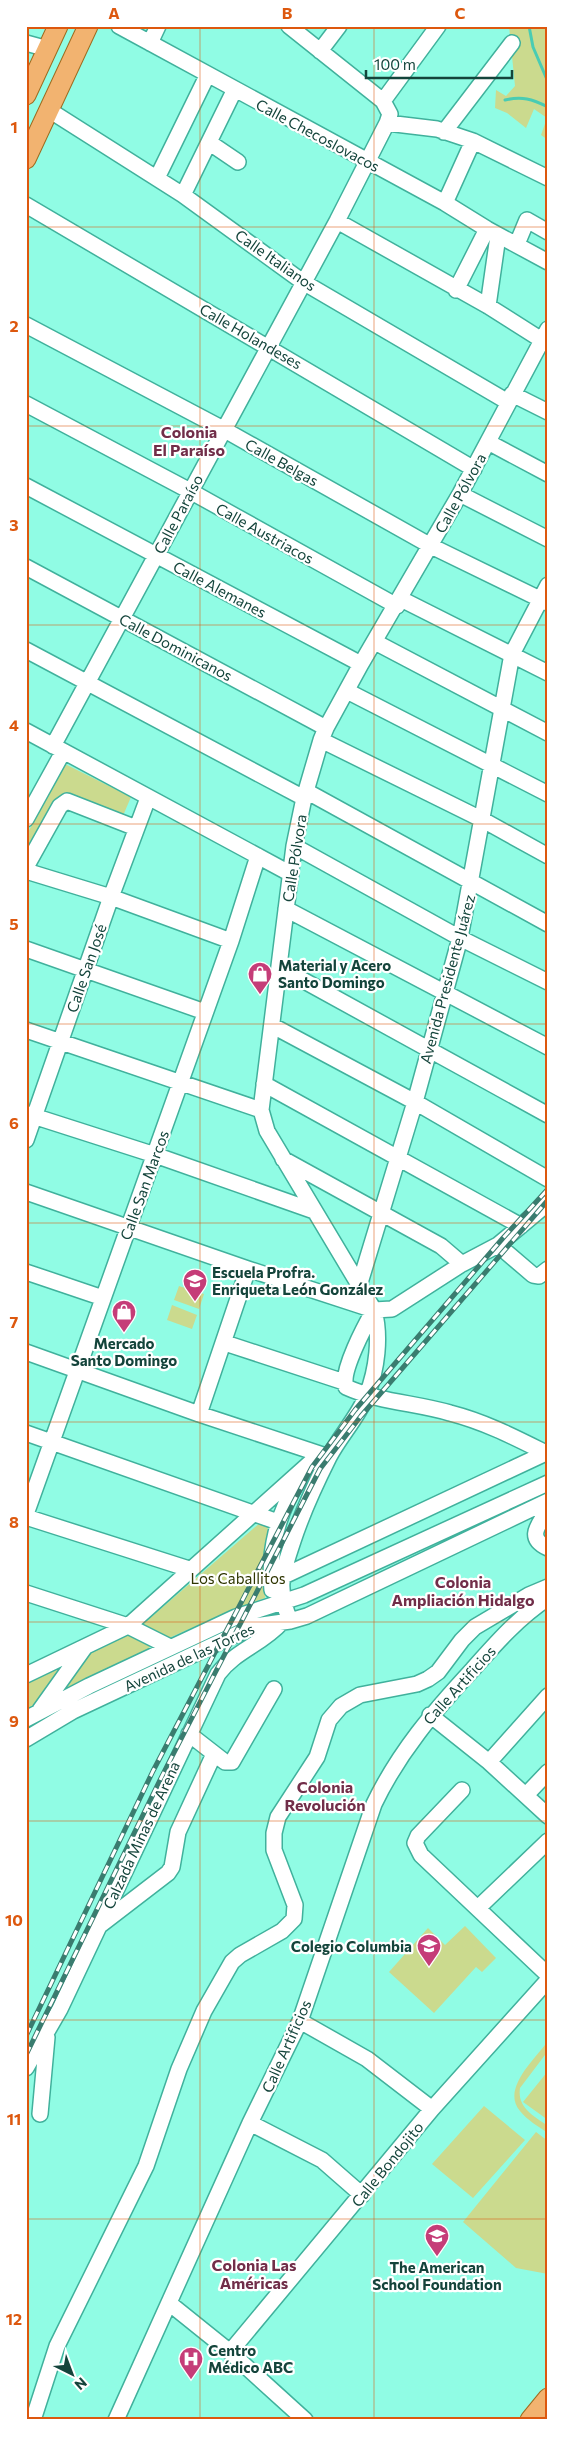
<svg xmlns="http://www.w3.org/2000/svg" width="574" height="2446" font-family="Commissioner,sans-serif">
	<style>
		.green { fill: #cbda8e }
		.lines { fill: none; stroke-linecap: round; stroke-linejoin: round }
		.stream { stroke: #49ccb3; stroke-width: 3 }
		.minor-casing { stroke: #40b19c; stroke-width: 18 }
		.major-casing { stroke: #9e6b1f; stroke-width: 21 }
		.minor { stroke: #fff; stroke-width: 15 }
		.major { stroke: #f2b370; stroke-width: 19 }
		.rail-casing { stroke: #3a7c6f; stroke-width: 5 }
		.rail { stroke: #fff; stroke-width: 3; stroke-dasharray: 9; stroke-linecap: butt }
		.grid { fill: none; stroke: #dd580e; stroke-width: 1; stroke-opacity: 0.55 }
		.labels { text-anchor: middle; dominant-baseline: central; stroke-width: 4.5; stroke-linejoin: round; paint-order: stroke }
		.street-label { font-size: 15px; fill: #14443b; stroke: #fff }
		.poi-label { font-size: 15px; font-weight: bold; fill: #14443b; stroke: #fff; text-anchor: start }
		.park-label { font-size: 15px; fill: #2f3602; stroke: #fff }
		.neighbourhood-label { font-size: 16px; font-weight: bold; fill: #712e49; stroke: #fff }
		.neatline { fill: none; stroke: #dd580e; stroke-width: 2 }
		.grid-label { font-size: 16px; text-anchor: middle; font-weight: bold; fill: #dd580e }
	</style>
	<rect width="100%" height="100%" fill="#90fce4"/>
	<!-- green -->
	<path class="green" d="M509 26H548V140L541 135 547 118 534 109 526 128 507 113 495 108 496 90 506 96 515 86Z
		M65 764 131 797 122 818 65 796 26 863V836Z
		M179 1286 204 1294 199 1309 174 1300Z
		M172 1305 197 1315 192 1329 167 1320Z
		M261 1522 268 1524 265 1598 232 1610 169 1638 142 1625Z
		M124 1630 150 1646 149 1649 26 1709V1680Z
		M465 1926 496 1958 482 1972 476 1967 434 2013 389 1972 428 1928 445 1945Z
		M548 2041V2051L520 2088C517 2108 534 2116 548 2126V2133C539 2127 527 2120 520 2111 501 2089 535 2059 548 2041Z
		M548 2071V2120L523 2102Z
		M484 2106 525 2140 473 2198 432 2164Z
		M536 2132 548 2141V2274L516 2268 463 2222Z"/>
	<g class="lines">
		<!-- stream -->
		<path class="stream" d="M529 26 533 47 548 82
			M505 100C522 96 532 99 548 107"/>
		<defs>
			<path id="minor" d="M119 26 445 203 487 229 548 262
				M26 43 48 49
				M150 43 158 26
				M320 51 339 26
				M383 101 438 26
				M49 110 183 195 303 282 508 402
				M387 123 437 129 473 141 548 178
				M444 132 512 43
				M210 143 238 162
				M157 178 207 76
				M183 195 234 91
				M445 203 473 141
				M26 205 474 469
				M337 221 488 306 548 344
				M517 244 527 220 548 232
				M456 290 487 229
				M488 306 498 236
				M26 325 223 429 431 546 548 603
				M512 394 548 412
				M26 404 190 491 397 606
				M488 442 548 474
				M26 486 361 664
				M460 494 548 539
				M26 567 326 728
				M401 599 548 673
				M375 642 548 733
				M26 650 304 798
				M347 691 548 794
				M26 731 291 874
				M321 740 483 820 548 856
				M53 746 337 221 387 123 390 114 383 101 289 26
				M306 791 548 924
				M26 819 63 752
				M294 846 460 938 548 982
				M26 867 60 806 67 801 136 828
				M26 871 111 897 231 941
				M286 909 548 1047
				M26 949 205 1012
				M279 967 548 1115
				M273 1026 415 1102 548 1179
				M26 1030 261 1110
				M264 1084 521 1226
				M27 1114 155 1155 314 1211
				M26 1140 111 897 148 798
				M283 1159 441 1246 462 1264
				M26 1192 248 1269 374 1310 392 1309 462 1264 498 1245 548 1203
				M498 1245 533 1275 539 1276 548 1269
				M26 1272 103 1298
				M359 1286 415 1102 460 938 512 654 548 585
				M374 1310C366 1324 340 1372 346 1387 379 1402 416 1403 450 1413 485 1422 514 1437 546 1453
				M225 1343 344 1382
				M26 1352 199 1414 329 1457
				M199 1414 248 1269
				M26 1433 278 1522
				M548 1509C541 1523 524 1537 548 1548
				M26 1514 231 941 258 856
				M26 1517 189 1569
				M271 1582 548 1452
				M272 1590C268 1551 278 1513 298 1481
				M26 1593 128 1626 170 1647
				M290 1621C276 1586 282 1575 293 1541 303 1510 315 1485 329 1457 340 1436 358 1417 367 1395 377 1369 381 1337 374 1310L267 1131 261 1110 294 846 304 798 321 740 326 728 361 664 460 494 548 329
				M26 1675 128 1626 311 1462 329 1457
				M40 1710 85 1647
				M430 1715 489 1762 548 1816
				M26 1719 89 1686 236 1617 304 1595 548 1483
				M189 1734 225 1762H232L274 1689
				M26 1739 73 1711 254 1626 290 1621 307 1616 548 1501
				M489 1762 548 1696
				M462 1790 418 1836 415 1843 421 1855 548 1975
				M526 1795 548 1772
				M478 1908 548 1841
				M99 1926 168 1873 172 1867 178 1832 214 1754
				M300 2021 367 2059 432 2109
				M26 2068 60 2009 218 1674C235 1651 262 1644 281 1623
				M40 2114 47 2037
				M250 2123 322 2160 362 2195
				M169 2303 230 2352 305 2420
				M230 2352 432 2109 548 1980
				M33 2420 57 2346 146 2166 179 2069 204 2011 232 1962 240 1955 282 1931 294 1919 295 1905 274 1850V1833L278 1817 317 1757 329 1720 341 1706 360 1695 417 1684 428 1679 438 1672 462 1640 475 1627 529 1595 548 1587
				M116 2420 250 2123 300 2021 374 1804C399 1752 434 1711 473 1669 496 1643 519 1617 548 1598"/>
			<path id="major" d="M26 95 58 26
				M26 159 88 26
				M530 2420 548 2398"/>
		</defs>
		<!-- minor casing -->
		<use href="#minor" class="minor-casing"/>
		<!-- major casing -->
		<use href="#major" class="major-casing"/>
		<!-- minor -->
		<use href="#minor" class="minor"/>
		<!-- major -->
		<use href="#major" class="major"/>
		<defs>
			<path id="rail" d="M26 2036 153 1771 312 1467 355 1410 503 1238 548 1189
				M26 2055 162 1776 320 1469 361 1416 548 1200"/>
		</defs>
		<!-- rail casing -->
		<use href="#rail" class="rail-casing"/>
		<!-- rail -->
		<use href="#rail" class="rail"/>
	</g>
	<!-- grid -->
	<path class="grid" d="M200 26V2420M374 26V2420M26 227H548M26 426H548M26 625H548M26 824H548M26 1024H548M26 1223H548M26 1422H548M26 1622H548M26 1821H548M26 2020H548M26 2219H548"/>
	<!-- icons -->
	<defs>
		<symbol id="shop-pin" viewBox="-11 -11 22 30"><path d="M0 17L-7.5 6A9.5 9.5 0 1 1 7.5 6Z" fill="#c53d78" stroke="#fff"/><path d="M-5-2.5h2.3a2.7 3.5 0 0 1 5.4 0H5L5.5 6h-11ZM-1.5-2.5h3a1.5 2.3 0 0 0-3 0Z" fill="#fff"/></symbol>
		<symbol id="school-pin" viewBox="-11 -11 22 30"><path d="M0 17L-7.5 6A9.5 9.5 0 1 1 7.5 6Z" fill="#c53d78" stroke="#fff"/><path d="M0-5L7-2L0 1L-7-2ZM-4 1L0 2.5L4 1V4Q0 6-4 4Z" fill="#fff"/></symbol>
		<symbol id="hospital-pin" viewBox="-11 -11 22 30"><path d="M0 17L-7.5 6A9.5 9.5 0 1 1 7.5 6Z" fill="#c53d78" stroke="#fff"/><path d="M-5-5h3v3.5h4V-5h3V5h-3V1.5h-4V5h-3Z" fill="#fff"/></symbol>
	</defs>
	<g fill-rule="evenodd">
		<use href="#shop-pin" x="246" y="960" width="28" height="38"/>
		<use href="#school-pin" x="181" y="1267" width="28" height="38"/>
		<use href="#shop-pin" x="110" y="1298" width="28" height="38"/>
		<use href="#school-pin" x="415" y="1932" width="28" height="38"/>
		<use href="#school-pin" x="423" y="2222" width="28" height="38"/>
		<use href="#hospital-pin" x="177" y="2345" width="28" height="38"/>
	</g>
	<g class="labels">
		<!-- street labels -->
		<g class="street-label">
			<text transform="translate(318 135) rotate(28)">Calle Checoslovacos</text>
			<text transform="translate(276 260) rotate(35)">Calle Italianos</text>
			<text transform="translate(251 336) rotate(30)">Calle Holandeses</text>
			<text transform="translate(282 462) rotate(29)">Calle Belgas</text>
			<text transform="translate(460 493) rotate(-61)">Calle Pólvora</text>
			<text transform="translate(178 514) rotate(-62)">Calle Paraíso</text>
			<text transform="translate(265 533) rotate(29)">Calle Austriacos</text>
			<text transform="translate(220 589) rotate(28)">Calle Alemanes</text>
			<text transform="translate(176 647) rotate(28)">Calle Dominicanos</text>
			<text transform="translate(294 858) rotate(-81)">Calle Pólvora</text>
			<text transform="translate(86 968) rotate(-71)">Calle San José</text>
			<text transform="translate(447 979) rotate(-75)">Avenida Presidente Juárez</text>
			<text transform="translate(144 1185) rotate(-70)">Calle San Marcos</text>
			<text transform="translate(189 1657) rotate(-25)">Avenida de las Torres</text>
			<text transform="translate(459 1685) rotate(-48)">Calle Artificios</text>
			<text transform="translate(141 1835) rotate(-65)">Calzada Minas de Arena</text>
			<text transform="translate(286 2046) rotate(-66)">Calle Artificios</text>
			<text transform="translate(387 2164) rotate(-51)">Calle Bondojito</text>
		</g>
		<!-- poi labels -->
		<g class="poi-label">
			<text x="278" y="965">Material y Acero<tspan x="278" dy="17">Santo Domingo</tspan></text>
			<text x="212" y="1272">Escuela Profra.<tspan x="212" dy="17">Enriqueta León González</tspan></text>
			<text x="124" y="1343" text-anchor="middle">Mercado<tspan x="124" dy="17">Santo Domingo</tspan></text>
			<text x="412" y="1946" text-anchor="end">Colegio Columbia</text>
			<text x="437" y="2267" text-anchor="middle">The American<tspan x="437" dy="17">School Foundation</tspan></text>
			<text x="208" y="2350">Centro<tspan x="208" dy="17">Médico ABC</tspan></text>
		</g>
		<!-- park labels -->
		<g class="park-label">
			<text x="238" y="1578">Los Caballitos</text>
		</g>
		<!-- neighbourhood labels -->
		<g class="neighbourhood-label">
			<text x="189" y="431">Colonia<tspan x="189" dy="18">El Paraíso</tspan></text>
			<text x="463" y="1581">Colonia<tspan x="463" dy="18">Ampliación Hidalgo</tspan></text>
			<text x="325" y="1786">Colonia<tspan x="325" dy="18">Revolución</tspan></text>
			<text x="254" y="2264">Colonia Las<tspan x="254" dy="18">Américas</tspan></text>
		</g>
	</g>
	<!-- border -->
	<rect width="574" height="2446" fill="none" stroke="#ffffff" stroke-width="55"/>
	<!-- north arrow -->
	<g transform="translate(72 2374) rotate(138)" stroke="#ffffff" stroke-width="4" paint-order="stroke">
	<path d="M0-4L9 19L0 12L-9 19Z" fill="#14443b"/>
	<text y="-8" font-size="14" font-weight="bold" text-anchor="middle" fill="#14443b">N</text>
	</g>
	<!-- scale -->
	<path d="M366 70v8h146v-8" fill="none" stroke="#14443b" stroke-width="2.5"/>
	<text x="374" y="70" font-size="15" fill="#14443b" stroke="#ffffff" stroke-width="4" paint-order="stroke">100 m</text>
	<rect x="28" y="28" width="518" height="2390" class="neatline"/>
	<g class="grid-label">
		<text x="114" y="19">A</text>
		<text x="287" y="19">B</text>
		<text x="460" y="19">C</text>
		<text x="14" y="133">1</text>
		<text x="14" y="332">2</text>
		<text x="14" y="531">3</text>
		<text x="14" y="731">4</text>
		<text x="14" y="930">5</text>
		<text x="14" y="1129">6</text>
		<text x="14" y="1328">7</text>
		<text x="14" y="1528">8</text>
		<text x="14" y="1727">9</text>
		<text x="14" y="1926">10</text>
		<text x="14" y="2125">11</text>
		<text x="14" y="2325">12</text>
	</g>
</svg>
